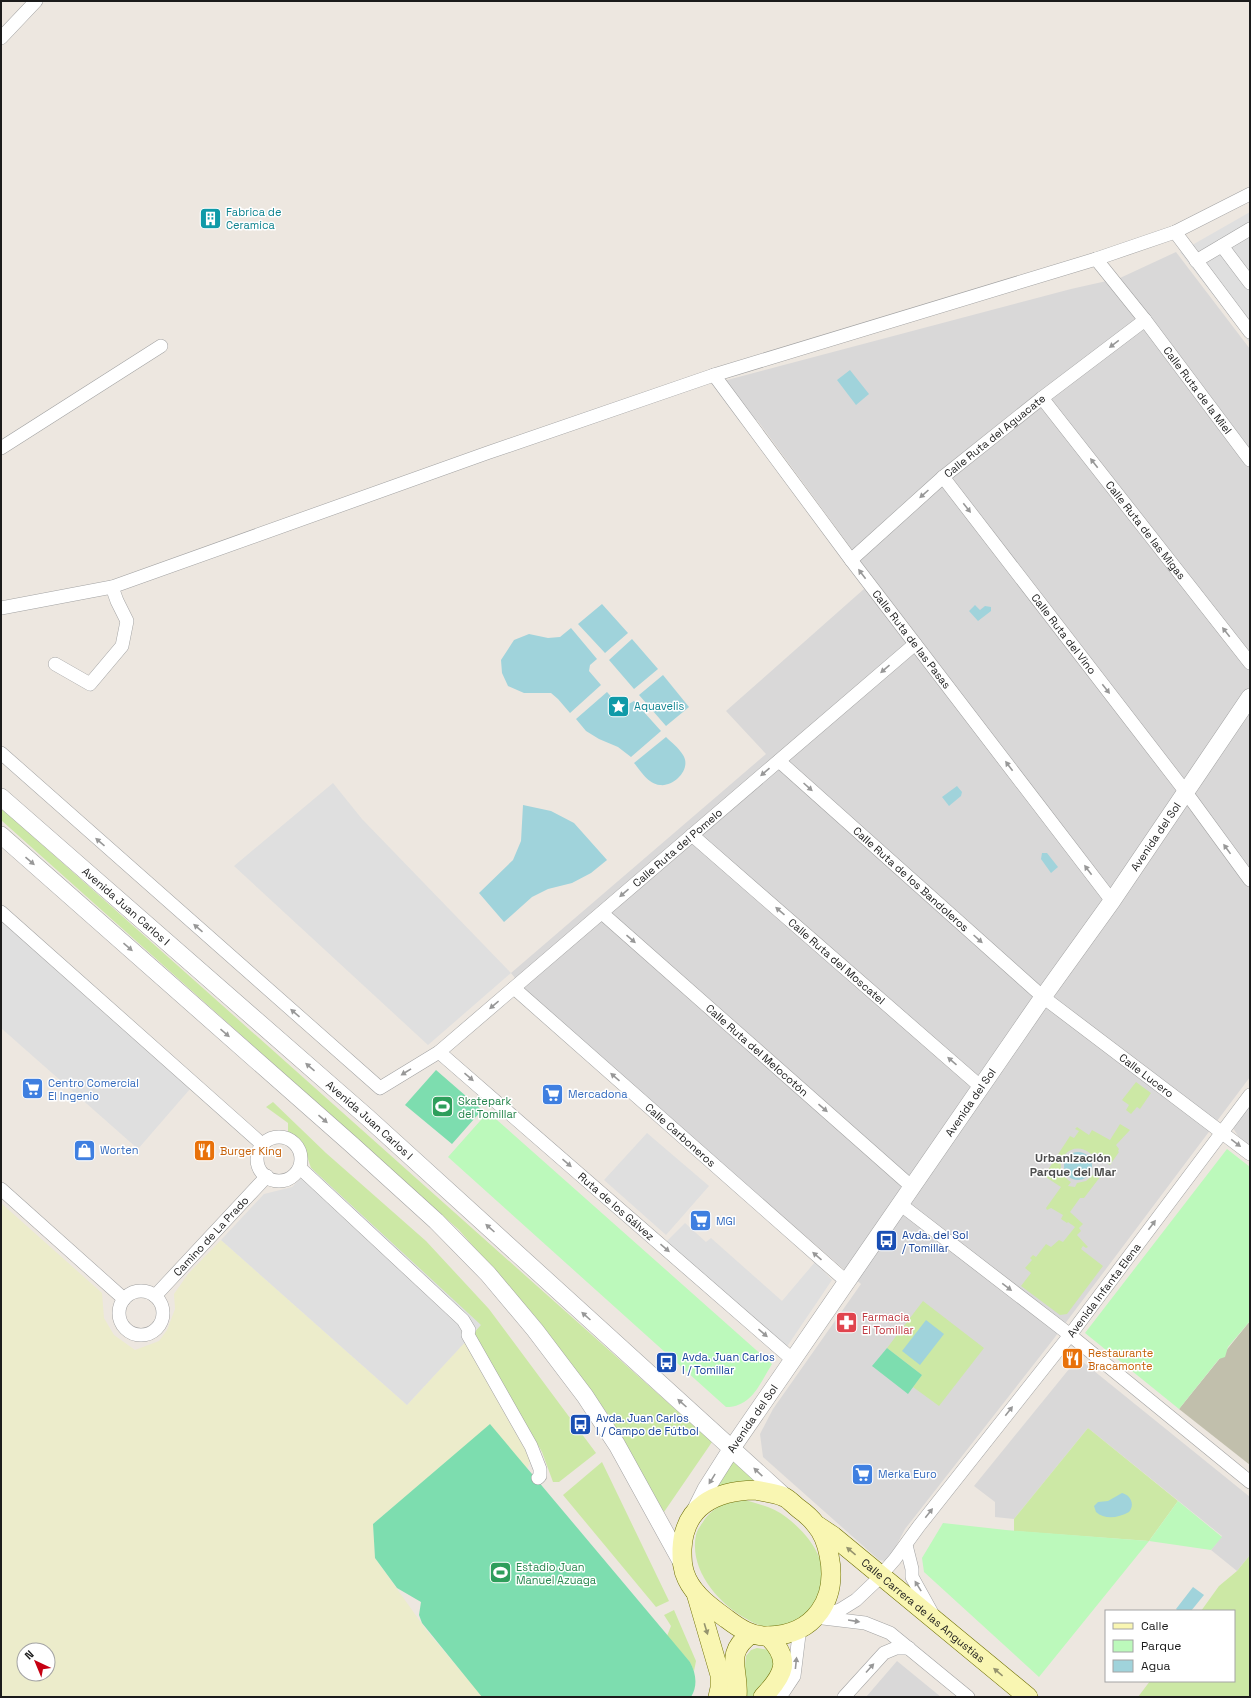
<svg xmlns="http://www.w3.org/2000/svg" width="1251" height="1698" font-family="'Space Grotesk',sans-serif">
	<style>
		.residential { fill: #d9d8d8 }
		.construction { fill: #c1bfac }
		.farmland { fill: #ececcb; fill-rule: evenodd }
		.grass { fill: #cce8a5 }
		.park { fill: #bcf9bb }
		.pitch { fill: #7dddaf }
		.parking { fill: #dfdfdf }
		.water { fill: #a0d3db }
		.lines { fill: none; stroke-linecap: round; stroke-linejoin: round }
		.minor-casing { stroke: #a2a2a2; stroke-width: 14 }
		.tertiary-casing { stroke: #a2a2a2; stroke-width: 18 }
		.secondary-casing { stroke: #6e6f04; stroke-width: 20 }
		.minor { stroke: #fff; stroke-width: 13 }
		.tertiary { stroke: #fff; stroke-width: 17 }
		.secondary { stroke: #f9f6b2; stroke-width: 19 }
		.oneway { fill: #989898 }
		.oneway2 { fill: #95936e }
		.labels { text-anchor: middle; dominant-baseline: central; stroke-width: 3; stroke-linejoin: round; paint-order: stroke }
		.culture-label { font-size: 11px; fill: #0d838f; stroke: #fff; text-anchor: start }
		.street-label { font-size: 11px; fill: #1b1b1b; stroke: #fff }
		.shop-label { font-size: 11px; fill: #366cbe; stroke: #fff; text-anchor: start }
		.leisure-label { font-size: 11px; fill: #27864d; stroke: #fff; text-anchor: start }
		.food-label { font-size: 11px; fill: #c56008; stroke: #fff; text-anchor: start }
		.transit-label { font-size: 11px; fill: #164399; stroke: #fff; text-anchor: start }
		.health-label { font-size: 11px; fill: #be3a42; stroke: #fff; text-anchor: start }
		.neighbourhood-label { font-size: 12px; font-weight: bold; fill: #4e4e4e; stroke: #fff }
	</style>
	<rect width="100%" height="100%" fill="#ede7e0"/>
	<!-- residential -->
	<path class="residential" d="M1176 252 1250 349V1077L1052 1341 905 1529 894 1550 886 1561 879 1560 763 1457 760 1434 773 1409 861 1284 531 998 511 973 766 754 726 711 873 581 851 548 757 420 740 422 712 384 1071 289 1120 278Z
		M1250 1105V1146L1238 1136 1233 1128Z
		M1078 1358 1250 1497V1555L1237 1571 1211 1550 1222 1536 1088 1428 1014 1519 995 1517V1502L974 1486Z
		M897 1661 941 1697H866Z"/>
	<!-- construction -->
	<path class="construction" d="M1250 1321V1465L1179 1409Z"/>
	<!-- farmland -->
	<path class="farmland" d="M1 1203 102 1293 104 1318 114 1335 135 1350 159 1341 167 1330 175 1309 174 1294 188 1274 221 1240 407 1405 465 1342 531 1460 527 1469 490 1425 373 1524 375 1558 427 1631 483 1697H1ZM24 1650H48V1674H24Z"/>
	<!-- grass -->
	<path class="grass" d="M1 808 712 1442 664 1512 607 1413 539 1321 459 1230 1 820Z
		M1136 1082 1151 1093 1140 1109 1137 1107 1131 1114 1126 1110 1129 1105 1122 1100Z
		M273 1102 326 1153 426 1241 489 1309 596 1453 559 1482H553L542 1452 473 1333 480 1325 311 1168 303 1144 288 1132V1123L266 1107Z
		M1120 1124 1130 1130 1116 1145 1119 1149 1118 1151 1119 1152 1110 1165 1101 1159 1099 1154 1094 1153 1091 1154C1070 1136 1047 1167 1071 1182L1068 1186 1075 1187 1077 1183 1086 1181 1094 1174 1100 1177 1084 1198H1080L1070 1212 1083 1224 1079 1228 1081 1231 1077 1235 1088 1247 1086 1248 1083 1246 1081 1249 1103 1266 1067 1314 1060 1315 1021 1286 1031 1273 1025 1268 1032 1260 1030 1258 1033 1255 1036 1257 1046 1244 1051 1247 1059 1240 1063 1242 1075 1227 1068 1222 1067 1223 1061 1219 1063 1215 1051 1208 1047 1210 1046 1208 1061 1187 1044 1176 1070 1136 1074 1138 1079 1131 1075 1129 1077 1127 1089 1135 1092 1130 1110 1140Z
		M923 1301 984 1348 939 1406 913 1387 922 1375 887 1348Z
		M1088 1428 1178 1501 1149 1541 1014 1531V1519Z
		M734 1459 762 1484C743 1481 732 1482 714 1488Z
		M602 1462 669 1601 656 1607 563 1495Z
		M745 1500C759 1504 775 1508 786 1517 810 1535 834 1567 818 1597 813 1604 811 1611 803 1616 792 1623 780 1628 767 1627 759 1626 751 1622 745 1618 717 1602 689 1569 696 1535 697 1530 701 1525 703 1522 707 1515 717 1506 724 1504 730 1502 738 1502 745 1500Z
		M1250 1555V1697H1138L1150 1681H1234V1611H1201L1219 1586 1237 1571Z
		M674 1610 696 1661 694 1671 690 1662 667 1636 671 1626 664 1615Z
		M757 1648 769 1650 774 1661V1668L756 1697H742L746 1656 751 1650Z"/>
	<!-- park -->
	<path class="park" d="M488 1112 772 1364C760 1383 752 1407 726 1407L448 1157Z
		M1227 1149 1250 1167V1321L1228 1347 1225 1357 1219 1359 1179 1409 1085 1333Z
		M1178 1501 1222 1537 1211 1550 1149 1541 1039 1677 924 1572 922 1558 943 1523 1006 1530 1149 1541Z"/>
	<!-- pitch -->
	<path class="pitch" d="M436 1070 482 1110 452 1144 405 1105Z
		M887 1348 922 1375 908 1394 872 1366Z
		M490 1424 690 1662C696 1673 698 1686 691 1697H482L422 1623 419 1615 421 1602 397 1588 375 1558 373 1524Z"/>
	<!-- parking -->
	<path class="parking" d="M1250 212V343L1180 252Z
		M333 783 362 819 511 973 428 1045 234 866Z
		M1 921 190 1089 138 1149 1 1028Z
		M647 1133 709 1186 666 1235 604 1180Z
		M311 1168 481 1325 407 1405 221 1240 264 1194 292 1187Z
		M685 1223 706 1242 711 1238 782 1301 815 1262 832 1280 786 1348 665 1243Z"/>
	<!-- water -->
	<path class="water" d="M850 370 869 394 856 405 837 380Z
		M602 604 628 633 605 653 578 624Z
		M975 605 980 610 985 606 991 607V611L978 621 969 611Z
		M571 628 597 659 590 665 589 671 601 685 570 713 558 699 551 693H524L508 686 502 673 501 660 514 640 529 634 548 638 560 637Z
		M632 639 658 669 634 689 609 660Z
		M663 675 689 707 666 726 639 695Z
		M607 692 618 704 627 705 634 701 661 731 631 757 618 747 599 739 586 731 576 719Z
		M666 737C671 742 679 748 683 755 692 769 674 787 660 785 648 784 641 771 634 763Z
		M957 786 962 792 961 796 949 806 942 797Z
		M523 805 551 811 574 823 607 860 591 873 572 883 548 889 532 897 504 922 479 893 513 860 521 841Z
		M1042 853H1047L1058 867 1051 873 1041 859Z
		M1064 1166a14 14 0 1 1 28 0a14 14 0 1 1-28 0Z
		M926 1320 944 1334 920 1365 902 1351Z
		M1122 1493C1131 1495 1135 1505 1129 1512 1118 1518 1105 1520 1096 1512L1094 1506 1098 1502 1108 1501Z
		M1193 1587 1204 1595 1191 1611H1178L1176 1609Z"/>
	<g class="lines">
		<defs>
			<g id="minor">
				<path d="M1 38 36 1"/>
				<path d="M1175 232 1250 332"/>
				<path d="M1222 246 1250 283"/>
				<path id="s1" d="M1096 259 1145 320 1250 460"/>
				<path d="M1196 261 1250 229"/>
				<path id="s2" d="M714 375 851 560 1112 901"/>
				<path id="s3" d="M1042 398 1250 663"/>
				<path d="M1 448 161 346"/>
				<path id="s4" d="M943 477 1185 791 1250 880"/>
				<path id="s5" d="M851 560 943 477 1042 398 1145 320"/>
				<path d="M1 608 112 587 487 453 714 375 1096 259 1175 232 1250 194"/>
				<path d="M55 664 90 684 122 646 127 621 117 601 112 587"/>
				<path id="s6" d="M1 753 380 1088 439 1052 915 644"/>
				<path id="s7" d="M779 761 1043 997 1250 1154"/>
				<path id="s8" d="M692 835 981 1087"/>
				<path d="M1 912 263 1145"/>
				<path id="s9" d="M602 913 912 1187"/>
				<path id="s10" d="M514 988 847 1282"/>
				<path id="s11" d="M439 1052 793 1360"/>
				<circle cx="279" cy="1159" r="22"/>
				<path d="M300 1168 463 1320 469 1330 468 1335 531 1446 540 1469V1476L538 1478"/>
				<path d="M1 1189 124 1299"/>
				<path d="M900 1204 1070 1335 1250 1482"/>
				<circle cx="141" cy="1313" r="22"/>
				<path id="s12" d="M155 1296 267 1176"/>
				<path d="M906 1545 912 1569V1577L933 1615"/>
				<path id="s13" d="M815 1617 840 1610 856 1600 875 1582 895 1559 919 1526 1070 1335 1250 1095"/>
				<path d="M823 1618 865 1623 890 1633 968 1697"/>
				<path d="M780 1697 794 1676 799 1635 803 1626"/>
				<path d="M844 1697 884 1653 896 1648H909"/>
			</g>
			<g id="tertiary">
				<path id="s14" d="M1 797 367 1117 785 1497"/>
				<path d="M1 835 350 1143 436 1221 488 1274 535 1330 585 1396 617 1445 682 1563"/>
				<path id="s15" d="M695 1511 706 1489 732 1448 1043 997 1112 901 1250 697"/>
			</g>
			<g id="secondary">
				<path d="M755 1490C764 1492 776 1493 784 1497 789 1499 794 1505 798 1508 805 1513 811 1518 816 1525 823 1533 827 1545 829 1555 838 1599 815 1635 768 1636 752 1637 739 1628 727 1619 712 1608 695 1596 687 1579 682 1569 682 1560 682 1549 684 1506 715 1491 755 1490Z"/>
				<path id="s16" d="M818 1526 833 1536 1028 1697"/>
				<path d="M696 1593 720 1675V1688L718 1697"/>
				<path d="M737 1697C740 1670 723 1654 751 1634"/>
				<path d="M763 1697C784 1675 792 1660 768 1636"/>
			</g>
		</defs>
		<!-- minor casing -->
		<use href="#minor" class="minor-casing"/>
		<!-- tertiary casing -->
		<use href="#tertiary" class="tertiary-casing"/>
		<!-- secondary casing -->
		<use href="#secondary" class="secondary-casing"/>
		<!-- minor -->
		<use href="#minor" class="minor"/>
		<!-- tertiary -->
		<use href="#tertiary" class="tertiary"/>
		<!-- secondary -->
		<use href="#secondary" class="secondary"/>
	</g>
	<!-- one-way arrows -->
	<defs><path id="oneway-solid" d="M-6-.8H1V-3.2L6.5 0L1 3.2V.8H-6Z"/></defs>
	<g class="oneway">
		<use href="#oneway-solid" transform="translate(1114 344) rotate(143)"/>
		<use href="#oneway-solid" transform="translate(1094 463) rotate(-128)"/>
		<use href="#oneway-solid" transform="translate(924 494) rotate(138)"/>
		<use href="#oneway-solid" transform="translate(967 508) rotate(52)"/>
		<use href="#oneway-solid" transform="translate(862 574) rotate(-127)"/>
		<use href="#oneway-solid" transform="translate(1226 632) rotate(-128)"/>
		<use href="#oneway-solid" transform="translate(885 669) rotate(139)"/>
		<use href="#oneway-solid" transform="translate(1106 689) rotate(52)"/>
		<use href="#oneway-solid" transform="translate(1009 766) rotate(-127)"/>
		<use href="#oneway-solid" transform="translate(765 772) rotate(139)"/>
		<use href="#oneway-solid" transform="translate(808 787) rotate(42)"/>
		<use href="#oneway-solid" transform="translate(100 842) rotate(-139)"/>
		<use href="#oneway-solid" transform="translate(1227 849) rotate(-126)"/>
		<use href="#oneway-solid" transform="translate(30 861) rotate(41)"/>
		<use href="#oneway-solid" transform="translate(1088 870) rotate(-127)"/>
		<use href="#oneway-solid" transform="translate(624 893) rotate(139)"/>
		<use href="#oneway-solid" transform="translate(780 911) rotate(-139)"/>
		<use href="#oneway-solid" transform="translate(198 928) rotate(-139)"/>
		<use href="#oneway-solid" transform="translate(631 939) rotate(41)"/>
		<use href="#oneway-solid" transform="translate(978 939) rotate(42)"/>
		<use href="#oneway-solid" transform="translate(128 947) rotate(41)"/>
		<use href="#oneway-solid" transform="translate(494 1005) rotate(140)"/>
		<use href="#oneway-solid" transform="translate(295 1013) rotate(-139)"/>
		<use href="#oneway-solid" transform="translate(225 1033) rotate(41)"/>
		<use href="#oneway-solid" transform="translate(952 1061) rotate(-139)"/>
		<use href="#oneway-solid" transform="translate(310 1067) rotate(-139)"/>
		<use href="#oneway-solid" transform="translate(406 1072) rotate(148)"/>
		<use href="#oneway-solid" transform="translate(469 1077) rotate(41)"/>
		<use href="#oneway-solid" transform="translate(615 1077) rotate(-139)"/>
		<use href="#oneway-solid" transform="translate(823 1108) rotate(41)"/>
		<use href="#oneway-solid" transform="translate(323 1119) rotate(41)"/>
		<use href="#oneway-solid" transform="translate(1236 1143) rotate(37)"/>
		<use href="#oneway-solid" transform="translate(567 1163) rotate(41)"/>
		<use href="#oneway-solid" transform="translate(1152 1225) rotate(-53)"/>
		<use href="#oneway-solid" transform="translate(490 1228) rotate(-138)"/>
		<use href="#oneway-solid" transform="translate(665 1248) rotate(41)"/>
		<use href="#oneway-solid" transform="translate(817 1256) rotate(-139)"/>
		<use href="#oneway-solid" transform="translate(1007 1287) rotate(37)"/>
		<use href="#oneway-solid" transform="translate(586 1316) rotate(-138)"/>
		<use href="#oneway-solid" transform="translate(763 1333) rotate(41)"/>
		<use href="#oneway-solid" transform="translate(682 1403) rotate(-138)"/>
		<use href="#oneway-solid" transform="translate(1009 1411) rotate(-52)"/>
		<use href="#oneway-solid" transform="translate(758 1472) rotate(-137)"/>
		<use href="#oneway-solid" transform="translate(712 1479) rotate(122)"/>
		<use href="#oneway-solid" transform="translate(929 1513) rotate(-52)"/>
		<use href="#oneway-solid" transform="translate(918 1586) rotate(-122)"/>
		<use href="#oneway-solid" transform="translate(854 1621) rotate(9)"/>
		<use href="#oneway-solid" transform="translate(796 1663) rotate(-84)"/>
		<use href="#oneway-solid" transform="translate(870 1668) rotate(-48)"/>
	</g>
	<g class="oneway2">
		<use href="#oneway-solid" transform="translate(851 1551) rotate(-140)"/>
		<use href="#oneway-solid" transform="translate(706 1629) rotate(73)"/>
		<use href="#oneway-solid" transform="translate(998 1672) rotate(-140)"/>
	</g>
	<!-- icons -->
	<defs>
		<symbol id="building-square" viewBox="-11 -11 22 22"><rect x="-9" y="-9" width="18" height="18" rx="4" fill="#0f9aa8" stroke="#fff"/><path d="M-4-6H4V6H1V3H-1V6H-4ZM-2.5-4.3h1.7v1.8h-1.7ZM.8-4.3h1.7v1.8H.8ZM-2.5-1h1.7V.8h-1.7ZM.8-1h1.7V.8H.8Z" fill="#fff"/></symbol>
		<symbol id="sight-square" viewBox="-11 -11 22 22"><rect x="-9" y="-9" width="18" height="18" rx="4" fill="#0f9aa8" stroke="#fff"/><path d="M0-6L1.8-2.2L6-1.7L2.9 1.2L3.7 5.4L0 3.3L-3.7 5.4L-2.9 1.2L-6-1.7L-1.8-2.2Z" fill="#fff"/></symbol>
		<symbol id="supermarket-square" viewBox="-11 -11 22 22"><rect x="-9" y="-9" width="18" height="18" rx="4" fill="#3f7fe0" stroke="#fff"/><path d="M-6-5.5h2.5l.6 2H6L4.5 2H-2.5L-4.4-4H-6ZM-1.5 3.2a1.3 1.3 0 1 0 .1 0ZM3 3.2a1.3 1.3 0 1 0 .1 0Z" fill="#fff"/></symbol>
		<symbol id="stadium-square" viewBox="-11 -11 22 22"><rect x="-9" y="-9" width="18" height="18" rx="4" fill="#2e9e5b" stroke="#fff"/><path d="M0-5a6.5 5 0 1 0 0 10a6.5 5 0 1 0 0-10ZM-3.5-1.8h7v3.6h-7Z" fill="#fff"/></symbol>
		<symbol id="shop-square" viewBox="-11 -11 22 22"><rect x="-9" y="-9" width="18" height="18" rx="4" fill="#3f7fe0" stroke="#fff"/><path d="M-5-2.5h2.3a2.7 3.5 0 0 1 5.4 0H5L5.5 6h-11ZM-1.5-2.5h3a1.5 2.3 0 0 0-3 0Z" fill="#fff"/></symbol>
		<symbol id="restaurant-square" viewBox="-11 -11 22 22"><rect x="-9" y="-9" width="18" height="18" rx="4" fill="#e8710a" stroke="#fff"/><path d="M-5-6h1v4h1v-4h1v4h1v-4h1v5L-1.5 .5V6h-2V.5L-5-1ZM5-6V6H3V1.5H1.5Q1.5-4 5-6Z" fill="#fff"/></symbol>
		<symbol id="bus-square" viewBox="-11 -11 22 22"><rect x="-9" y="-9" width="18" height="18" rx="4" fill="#1a4fb4" stroke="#fff"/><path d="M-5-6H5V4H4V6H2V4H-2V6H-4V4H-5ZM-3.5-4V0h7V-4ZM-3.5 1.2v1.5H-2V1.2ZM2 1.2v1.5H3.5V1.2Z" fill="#fff"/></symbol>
		<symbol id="pharmacy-square" viewBox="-11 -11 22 22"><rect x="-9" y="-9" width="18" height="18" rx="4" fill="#e0444e" stroke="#fff"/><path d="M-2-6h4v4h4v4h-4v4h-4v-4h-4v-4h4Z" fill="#fff"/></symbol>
	</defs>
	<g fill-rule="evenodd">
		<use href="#building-square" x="198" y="206" width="25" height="25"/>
		<use href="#sight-square" x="606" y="694" width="25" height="25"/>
		<use href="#supermarket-square" x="20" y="1076" width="25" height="25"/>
		<use href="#supermarket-square" x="540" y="1082" width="25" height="25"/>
		<use href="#stadium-square" x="430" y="1094" width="25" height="25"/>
		<use href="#shop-square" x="72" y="1138" width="25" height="25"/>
		<use href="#restaurant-square" x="192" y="1138" width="25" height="25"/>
		<use href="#supermarket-square" x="688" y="1208" width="25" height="25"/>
		<use href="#bus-square" x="874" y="1228" width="25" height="25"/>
		<use href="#pharmacy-square" x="834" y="1310" width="25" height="25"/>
		<use href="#restaurant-square" x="1060" y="1346" width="25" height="25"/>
		<use href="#bus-square" x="654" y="1350" width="25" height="25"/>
		<use href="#bus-square" x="568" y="1412" width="25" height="25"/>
		<use href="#supermarket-square" x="850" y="1462" width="25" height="25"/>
		<use href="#stadium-square" x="488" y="1560" width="25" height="25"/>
	</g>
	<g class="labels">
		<!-- culture labels -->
		<g class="culture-label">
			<text x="226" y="212">Fabrica de<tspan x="226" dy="13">Ceramica</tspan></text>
			<text x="634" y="706">Aquavelis</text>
		</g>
		<!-- street labels -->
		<g class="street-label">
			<text stroke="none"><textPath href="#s1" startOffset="166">Calle Ruta de la Miel</textPath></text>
			<text stroke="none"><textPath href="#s5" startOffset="190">Calle Ruta del Aguacate</textPath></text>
			<text stroke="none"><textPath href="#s3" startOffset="168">Calle Ruta de las Migas</textPath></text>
			<text stroke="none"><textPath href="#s4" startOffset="198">Calle Ruta del Vino</textPath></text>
			<text stroke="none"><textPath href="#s2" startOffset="330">Calle Ruta de las Pasas</textPath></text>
			<text stroke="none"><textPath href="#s15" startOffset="817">Avenida del Sol</textPath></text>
			<text stroke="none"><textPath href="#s6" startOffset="889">Calle Ruta del Pomelo</textPath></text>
			<text stroke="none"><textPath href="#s7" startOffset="177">Calle Ruta de los Bandoleros</textPath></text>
			<text stroke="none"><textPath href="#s14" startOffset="166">Avenida Juan Carlos I</textPath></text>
			<text stroke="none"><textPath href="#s8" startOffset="192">Calle Ruta del Moscatel</textPath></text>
			<text stroke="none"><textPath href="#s9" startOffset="207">Calle Ruta del Melocotón</textPath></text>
			<text stroke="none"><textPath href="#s7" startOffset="484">Calle Lucero</textPath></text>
			<text stroke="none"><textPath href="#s15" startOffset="493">Avenida del Sol</textPath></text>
			<text stroke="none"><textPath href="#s14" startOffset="490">Avenida Juan Carlos I</textPath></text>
			<text stroke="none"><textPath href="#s10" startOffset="222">Calle Carboneros</textPath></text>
			<text stroke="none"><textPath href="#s11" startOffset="235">Ruta de los Gálvez</textPath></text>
			<text stroke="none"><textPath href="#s12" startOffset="82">Camino de La Prado</textPath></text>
			<text stroke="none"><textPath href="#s13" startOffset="442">Avenida Infanta Elena</textPath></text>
			<text stroke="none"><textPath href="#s15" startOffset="109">Avenida del Sol</textPath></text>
			<text stroke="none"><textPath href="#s16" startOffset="135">Calle Carrera de las Angustias</textPath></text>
		</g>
		<!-- shop labels -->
		<g class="shop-label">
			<text x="48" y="1083">Centro Comercial<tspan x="48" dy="13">El Ingenio</tspan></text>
			<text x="568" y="1094">Mercadona</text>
			<text x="100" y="1150">Worten</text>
			<text x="716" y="1221">MGI</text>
			<text x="878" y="1474">Merka Euro</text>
		</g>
		<!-- leisure labels -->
		<g class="leisure-label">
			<text x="458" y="1101">Skatepark<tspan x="458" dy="13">del Tomillar</tspan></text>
			<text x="516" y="1567">Estadio Juan<tspan x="516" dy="13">Manuel Azuaga</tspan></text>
		</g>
		<!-- food labels -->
		<g class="food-label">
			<text x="220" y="1151">Burger King</text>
			<text x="1088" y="1353">Restaurante<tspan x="1088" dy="13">Bracamonte</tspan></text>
		</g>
		<!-- transit labels -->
		<g class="transit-label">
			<text x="902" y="1235">Avda. del Sol<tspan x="902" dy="13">/ Tomillar</tspan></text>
			<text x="682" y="1357">Avda. Juan Carlos<tspan x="682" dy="13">I / Tomillar</tspan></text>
			<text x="596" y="1418">Avda. Juan Carlos<tspan x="596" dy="13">I / Campo de Fútbol</tspan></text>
		</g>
		<!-- health labels -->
		<g class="health-label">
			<text x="862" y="1317">Farmacia<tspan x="862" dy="13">El Tomillar</tspan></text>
		</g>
		<!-- neighbourhood labels -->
		<g class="neighbourhood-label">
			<text x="1073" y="1158">Urbanización<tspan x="1073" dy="14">Parque del Mar</tspan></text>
		</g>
	</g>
	<!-- border -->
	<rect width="1251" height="1698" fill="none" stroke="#1b1b1b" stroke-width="4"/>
	<!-- legend -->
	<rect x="1105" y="1610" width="130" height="72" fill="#ffffff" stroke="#a4a4a4"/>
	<rect x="1113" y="1623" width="20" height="6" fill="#f9f6b2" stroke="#a4a4a4"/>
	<text x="1141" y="1630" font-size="12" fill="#1b1b1b">Calle</text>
	<rect x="1113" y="1640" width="20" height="12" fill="#bcf9bb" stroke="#a4a4a4"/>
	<text x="1141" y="1650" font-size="12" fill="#1b1b1b">Parque</text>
	<rect x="1113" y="1660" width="20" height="12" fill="#a0d3db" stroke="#a4a4a4"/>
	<text x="1141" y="1670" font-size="12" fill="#1b1b1b">Agua</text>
	<!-- north arrow -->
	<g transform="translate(36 1662) rotate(316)"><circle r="19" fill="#ffffff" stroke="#a4a4a4"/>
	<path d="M0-3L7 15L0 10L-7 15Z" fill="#c60012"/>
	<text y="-6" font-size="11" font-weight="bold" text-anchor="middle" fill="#1b1b1b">N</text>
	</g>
</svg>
